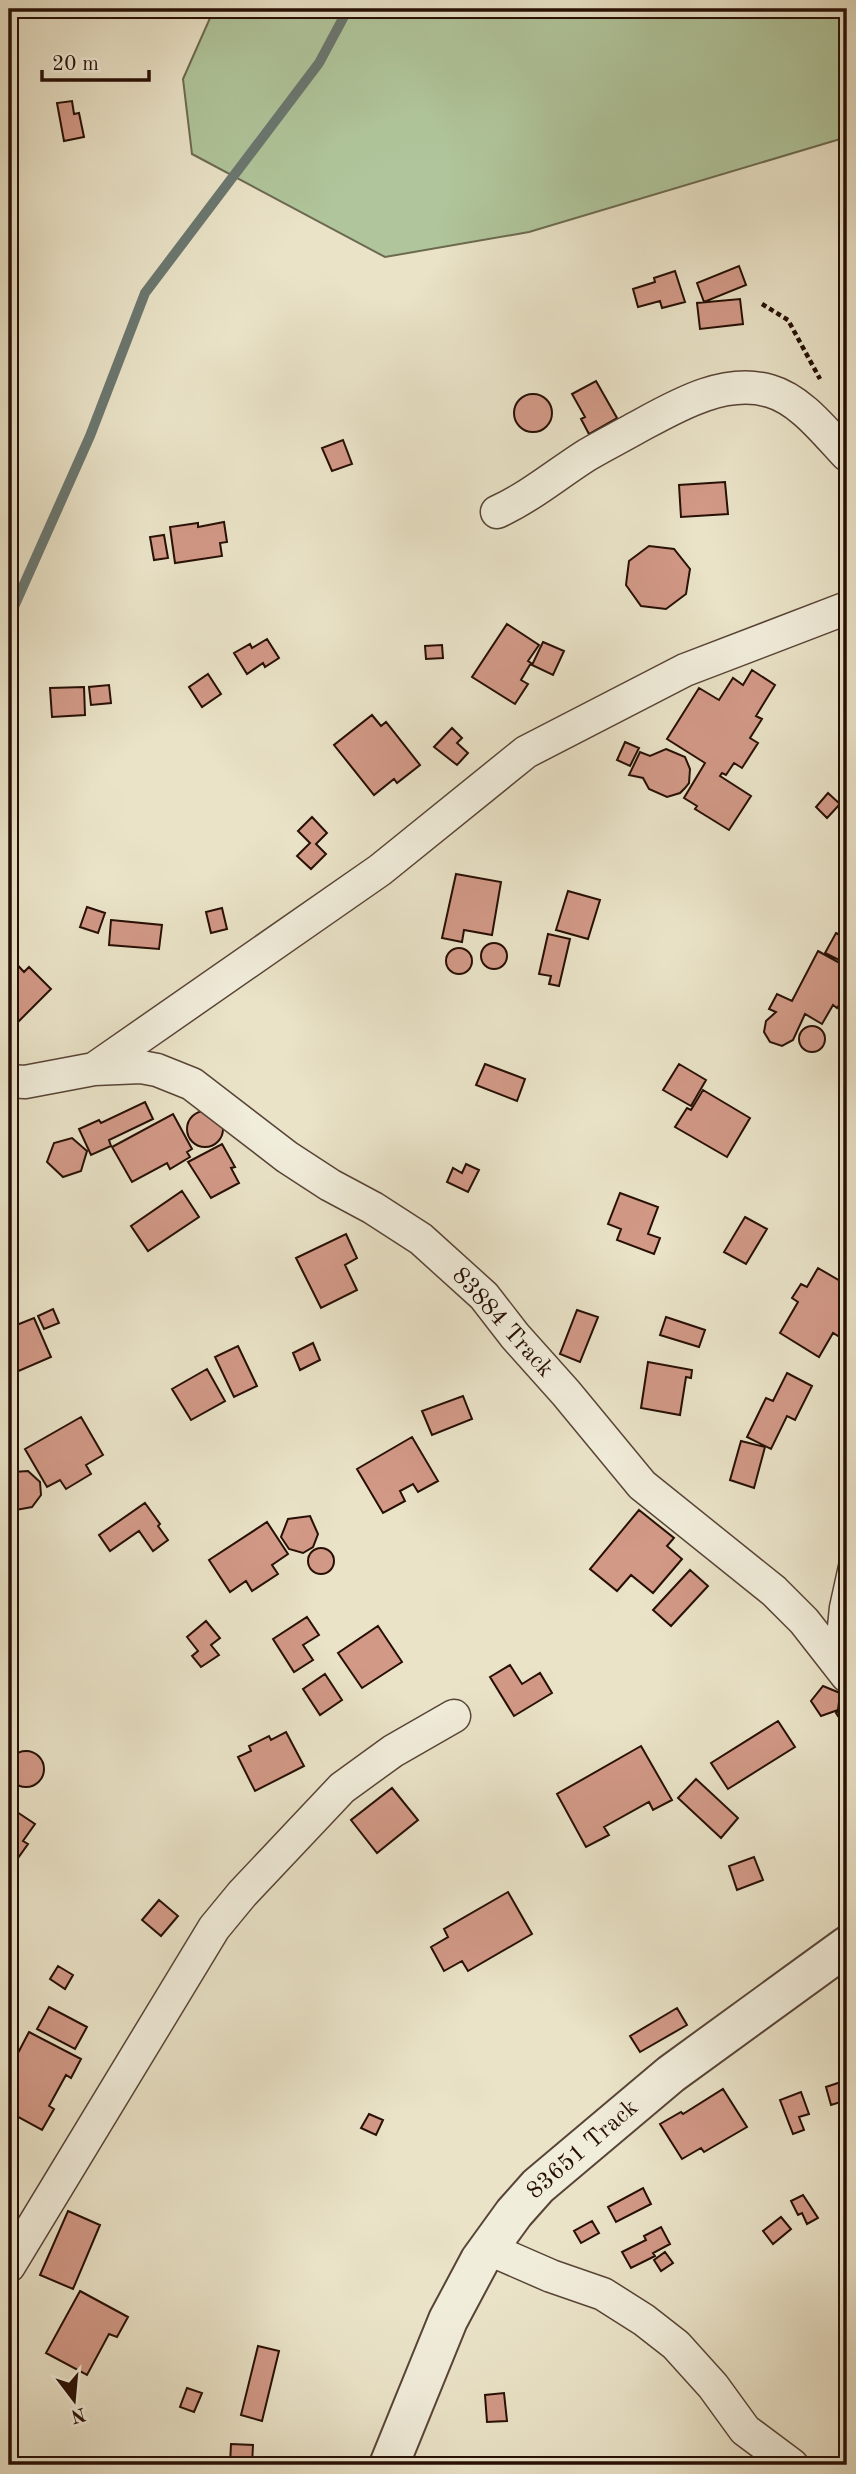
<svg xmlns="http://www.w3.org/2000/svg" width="856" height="2474" font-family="'Old Standard TT',serif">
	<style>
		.green { fill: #b0c59b; stroke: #6c6a50; stroke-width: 2 }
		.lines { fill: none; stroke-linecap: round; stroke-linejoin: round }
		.stream { stroke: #6b7871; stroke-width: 10 }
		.building { fill: #d29987; stroke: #270f05; stroke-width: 2 }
		.service-casing { stroke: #584436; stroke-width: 19 }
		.minor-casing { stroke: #584436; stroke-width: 35 }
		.tertiary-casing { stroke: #584436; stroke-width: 42 }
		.path { stroke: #270f05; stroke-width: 4.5; stroke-dasharray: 5 3.5; stroke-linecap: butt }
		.service { stroke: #f1eddb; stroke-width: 16 }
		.minor { stroke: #f1eddb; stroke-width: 32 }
		.tertiary { stroke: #f1eddb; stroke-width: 38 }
		.labels { text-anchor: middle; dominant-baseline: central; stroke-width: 6; stroke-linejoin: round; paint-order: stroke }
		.street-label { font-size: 24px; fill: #270f05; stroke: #f1eddb }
	</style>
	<rect width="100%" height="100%" fill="#eae3c8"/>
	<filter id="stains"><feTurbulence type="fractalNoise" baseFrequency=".00286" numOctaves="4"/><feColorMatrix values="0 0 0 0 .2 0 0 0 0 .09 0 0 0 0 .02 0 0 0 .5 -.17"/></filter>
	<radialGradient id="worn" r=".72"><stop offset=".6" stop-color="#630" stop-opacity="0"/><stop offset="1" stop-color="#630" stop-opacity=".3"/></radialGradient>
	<!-- green -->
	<path class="green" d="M214 9H847V137L529 232 385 257 192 154 183 79Z"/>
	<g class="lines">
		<!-- stream -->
		<path class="stream" d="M9 618 90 436 145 293 319 63 348 9"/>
	</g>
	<!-- building -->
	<path class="building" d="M72 101 74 114 79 113 84 137 64 141 57 103Z
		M739 266 746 285 704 302 697 283Z
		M675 271 685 302 662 308 660 301 638 307 633 289 655 282 654 278Z
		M740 299 743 324 700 329 697 303Z
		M596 381 617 418 589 434 581 419 585 417 572 394Z
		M514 413a19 19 0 1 1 38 0a19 19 0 1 1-38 0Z
		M343 440 352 464 332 471 322 448Z
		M725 482 728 514 681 517 679 485Z
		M224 522 227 542 220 543 222 556 175 563 170 527 198 523V527Z
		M164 535 168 558 154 560 150 537Z
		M649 546 674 549 690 569 686 594 666 609 641 606 626 585 629 561Z
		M507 624 539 645 528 661 531 663 521 680 528 684 515 704 472 677Z
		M267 639 279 658 265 667 263 663 247 674 234 653 250 644 252 648Z
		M543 642 564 651 553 675 532 665Z
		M442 645 443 658 426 659 425 646Z
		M752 670 775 685 756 716 762 719 750 738 758 743 742 768 734 763 726 775 722 773 720 776 751 796 729 830 695 809 697 806 684 798 705 763 667 739 699 688 719 700 733 678 743 685Z
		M208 674 221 694 202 707 189 687Z
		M109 685 111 703 91 705 89 687Z
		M84 687 85 715 52 717 50 688Z
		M372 715 381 726 386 722 420 765 397 783 394 779 374 795 334 745Z
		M452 728 462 738 457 743 468 753 457 765 434 747Z
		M625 742 639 748 630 766 617 760Z
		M666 749 685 757 690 769 689 783 685 788 680 793 667 797 649 789 643 778 629 775 640 752 650 756Z
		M828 793 840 804 827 818 816 807Z
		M312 817 327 833 316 844 326 854 311 869 297 856 310 843 298 831Z
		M456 874 501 882 492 935 464 930 462 942 442 938Z
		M568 891 600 900 588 939 556 930Z
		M87 907 105 913 98 933 80 927Z
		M222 908 227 929 211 933 206 912Z
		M111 920 162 925 159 949 109 945Z
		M836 933 847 939V954L843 962 825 953Z
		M548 934 570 939 559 986 549 984 551 976 539 974Z
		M481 956a13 13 0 1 1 26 0a13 13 0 1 1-26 0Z
		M446 961a13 13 0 1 1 26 0a13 13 0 1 1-26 0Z
		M818 951 847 967V994L837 1008 833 1005 822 1024 805 1014 793 1040 782 1046 770 1042 764 1032 766 1021 776 1012 769 1009 777 994 792 1001Z
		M9 956 24 972 29 967 51 989 13 1027 9 1023Z
		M799 1039a13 13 0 1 1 26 0a13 13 0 1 1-26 0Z
		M485 1064 525 1079 517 1101 476 1085Z
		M679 1064 706 1080 691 1106 663 1090Z
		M703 1090 750 1118 727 1157 675 1127 687 1108 691 1110Z
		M145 1102 153 1119 109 1140 111 1146 91 1155 79 1129 99 1120 101 1123Z
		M187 1129a18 18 0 1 1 36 0a18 18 0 1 1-36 0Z
		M173 1114 192 1149 187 1152 190 1157 170 1169 167 1163 132 1182 112 1147Z
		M72 1138 87 1151 81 1171 63 1177 47 1162 54 1143Z
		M222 1144 235 1167 231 1168 239 1183 211 1198 188 1162Z
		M466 1164 479 1170 468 1192 447 1182 453 1168 462 1173Z
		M182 1191 199 1217 148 1251 131 1226Z
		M620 1193 658 1207 648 1234 660 1238 654 1254 617 1240 621 1229 608 1224Z
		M745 1217 767 1229 746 1264 724 1252Z
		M346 1234 357 1258 345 1265 357 1290 321 1308 296 1258Z
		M818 1268 847 1285V1303L844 1308 847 1310V1331L843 1339 833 1333 819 1357 780 1333 798 1302 792 1298 801 1284 807 1287Z
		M53 1309 59 1323 44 1329 38 1316Z
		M577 1310 598 1317 580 1362 560 1354Z
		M666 1317 705 1330 699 1347 660 1335Z
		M34 1318 51 1357 14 1373 9 1362V1328Z
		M313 1343 320 1360 300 1370 293 1353Z
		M238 1346 257 1386 234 1397 215 1357Z
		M648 1362 692 1370 691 1378 686 1377 680 1415 641 1408Z
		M207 1369 225 1401 191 1420 172 1389Z
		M787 1373 812 1386 795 1420 787 1416 771 1449 747 1437 766 1398 773 1401Z
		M463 1396 472 1419 432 1435 422 1411Z
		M81 1417 103 1455 86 1465 91 1474 66 1489 60 1480 47 1487 25 1449Z
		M412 1437 438 1481 418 1492 413 1484 400 1491 405 1501 383 1513 357 1469Z
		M741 1441 765 1447 754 1488 730 1480Z
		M28 1471 40 1482 41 1495 32 1507 16 1510 9 1503V1476L13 1472Z
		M145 1503 160 1524 158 1526 168 1540 153 1551 139 1531 110 1551 99 1535Z
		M639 1510 674 1538 667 1546 682 1559 653 1593 631 1575 617 1591 590 1569Z
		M310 1516 318 1534 313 1547 303 1553 289 1549 281 1537 288 1519Z
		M267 1522 288 1554 272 1565 278 1574 252 1591 246 1581 230 1592 209 1560Z
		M308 1561a13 13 0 1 1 26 0a13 13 0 1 1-26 0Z
		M690 1570 708 1586 671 1626 653 1610Z
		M307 1617 319 1635 303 1645 313 1660 294 1672 273 1639Z
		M206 1621 220 1638 211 1645 219 1655 201 1667 192 1656 198 1651 187 1637Z
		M378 1626 402 1662 362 1688 338 1653Z
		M510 1665 522 1684 540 1673 552 1693 514 1716 490 1677Z
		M325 1674 342 1700 320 1715 303 1689Z
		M823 1686 840 1693 838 1710 821 1716 811 1701Z
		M847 1705V1728H846L836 1713Z
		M778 1721 795 1747 728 1789 711 1763Z
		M286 1732 304 1766 255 1791 238 1757 251 1751 249 1746 269 1736 271 1740Z
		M641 1746 672 1800 653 1810 649 1802 604 1827 609 1835 586 1847 557 1794Z
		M8 1769a18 18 0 1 1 36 0a18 18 0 1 1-36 0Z
		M696 1779 738 1818 721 1838 678 1798Z
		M392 1788 418 1820 377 1853 351 1820Z
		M11 1808 35 1824 23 1841 28 1844 13 1865 9 1862V1811Z
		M754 1857 763 1880 737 1890 729 1866Z
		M508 1892 532 1934 468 1971 462 1961 444 1971 431 1947 448 1937 444 1929Z
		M159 1900 178 1916 161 1936 142 1920Z
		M58 1966 73 1975 65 1989 50 1979Z
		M49 2007 87 2027 75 2049 37 2029Z
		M677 2008 687 2025 640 2052 630 2036Z
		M29 2032 81 2059 71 2078 66 2075 49 2106 54 2109 42 2130 9 2112V2070Z
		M847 2080V2100L831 2105 826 2087Z
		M723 2089 747 2127 704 2152 701 2148 682 2159 660 2124 681 2112 683 2114Z
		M801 2092 809 2114 799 2117 804 2130 793 2134 780 2100Z
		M369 2114 383 2120 376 2135 361 2128Z
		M643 2188 651 2204 616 2222 608 2207Z
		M803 2195 818 2218 807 2224 802 2213 798 2215 791 2201Z
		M68 2211 100 2225 73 2289 40 2275Z
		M781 2217 791 2229 773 2244 763 2231Z
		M592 2221 599 2233 581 2243 574 2231Z
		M661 2227 670 2244 653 2253 655 2256 631 2268 622 2252 646 2240 644 2236Z
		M665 2252 673 2263 661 2271 654 2260Z
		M80 2291 128 2317 117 2337 109 2334 87 2375 46 2353Z
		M258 2346 279 2351 262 2421 241 2415Z
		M187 2388 202 2393 194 2412 180 2407Z
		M504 2393 507 2421 487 2422 485 2395Z
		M231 2444 253 2445 252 2465H230Z"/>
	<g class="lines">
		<defs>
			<path id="service" d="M833 1656 838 1607 847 1566"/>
			<path id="minor" d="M497 512C530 497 557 474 587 455 602 446 618 438 634 429 673 408 723 377 770 391 801 400 825 432 847 455
				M94 1069 141 1067 157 1070 192 1084 287 1157 330 1185 373 1208 421 1239 484 1296 515 1336 566 1393 642 1485 774 1591 804 1621 847 1676
				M9 1081 25 1082 94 1069 380 870 526 752 685 670 847 608
				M489 2249 551 2276 603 2294 644 2320 676 2345 713 2386 745 2430 792 2465
				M9 2266 214 1928 242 1894 342 1788 393 1751 454 1716"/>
			<path id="tertiary" d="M389 2465 448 2320 480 2260 514 2213 538 2186 671 2074 847 1946"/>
		</defs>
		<!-- service casing -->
		<use href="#service" class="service-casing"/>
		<!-- minor casing -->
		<use href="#minor" class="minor-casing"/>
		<!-- tertiary casing -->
		<use href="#tertiary" class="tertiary-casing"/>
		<!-- path -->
		<path class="path" d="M762 304 788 320 820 379"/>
		<!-- service -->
		<use href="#service" class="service"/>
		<!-- minor -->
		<use href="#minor" class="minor"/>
		<!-- tertiary -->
		<use href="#tertiary" class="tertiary"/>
	</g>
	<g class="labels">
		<!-- street labels -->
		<g class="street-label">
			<text transform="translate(502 1323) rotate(48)">83884 Track</text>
			<text transform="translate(583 2150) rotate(-41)">83651 Track</text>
		</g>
	</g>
	<!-- margin -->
	<rect width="856" height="2474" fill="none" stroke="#eae3c8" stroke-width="35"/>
	<rect x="10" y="10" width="835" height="2453" fill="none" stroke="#270f05" stroke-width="3.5"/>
	<rect x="18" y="18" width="821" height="2439" fill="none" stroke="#270f05" stroke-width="2"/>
	<!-- north arrow -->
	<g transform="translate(74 2400) rotate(164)" stroke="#f1eddb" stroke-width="5" paint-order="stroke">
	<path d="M0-5L12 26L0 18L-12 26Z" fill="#270f05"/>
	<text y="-10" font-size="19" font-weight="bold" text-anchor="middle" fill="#270f05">N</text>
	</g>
	<!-- scale -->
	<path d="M42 70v10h107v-10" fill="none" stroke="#270f05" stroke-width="3.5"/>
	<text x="52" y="70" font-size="21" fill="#270f05" stroke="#f1eddb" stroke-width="5" paint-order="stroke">20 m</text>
	<rect width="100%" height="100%" filter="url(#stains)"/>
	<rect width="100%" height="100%" fill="url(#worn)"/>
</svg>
